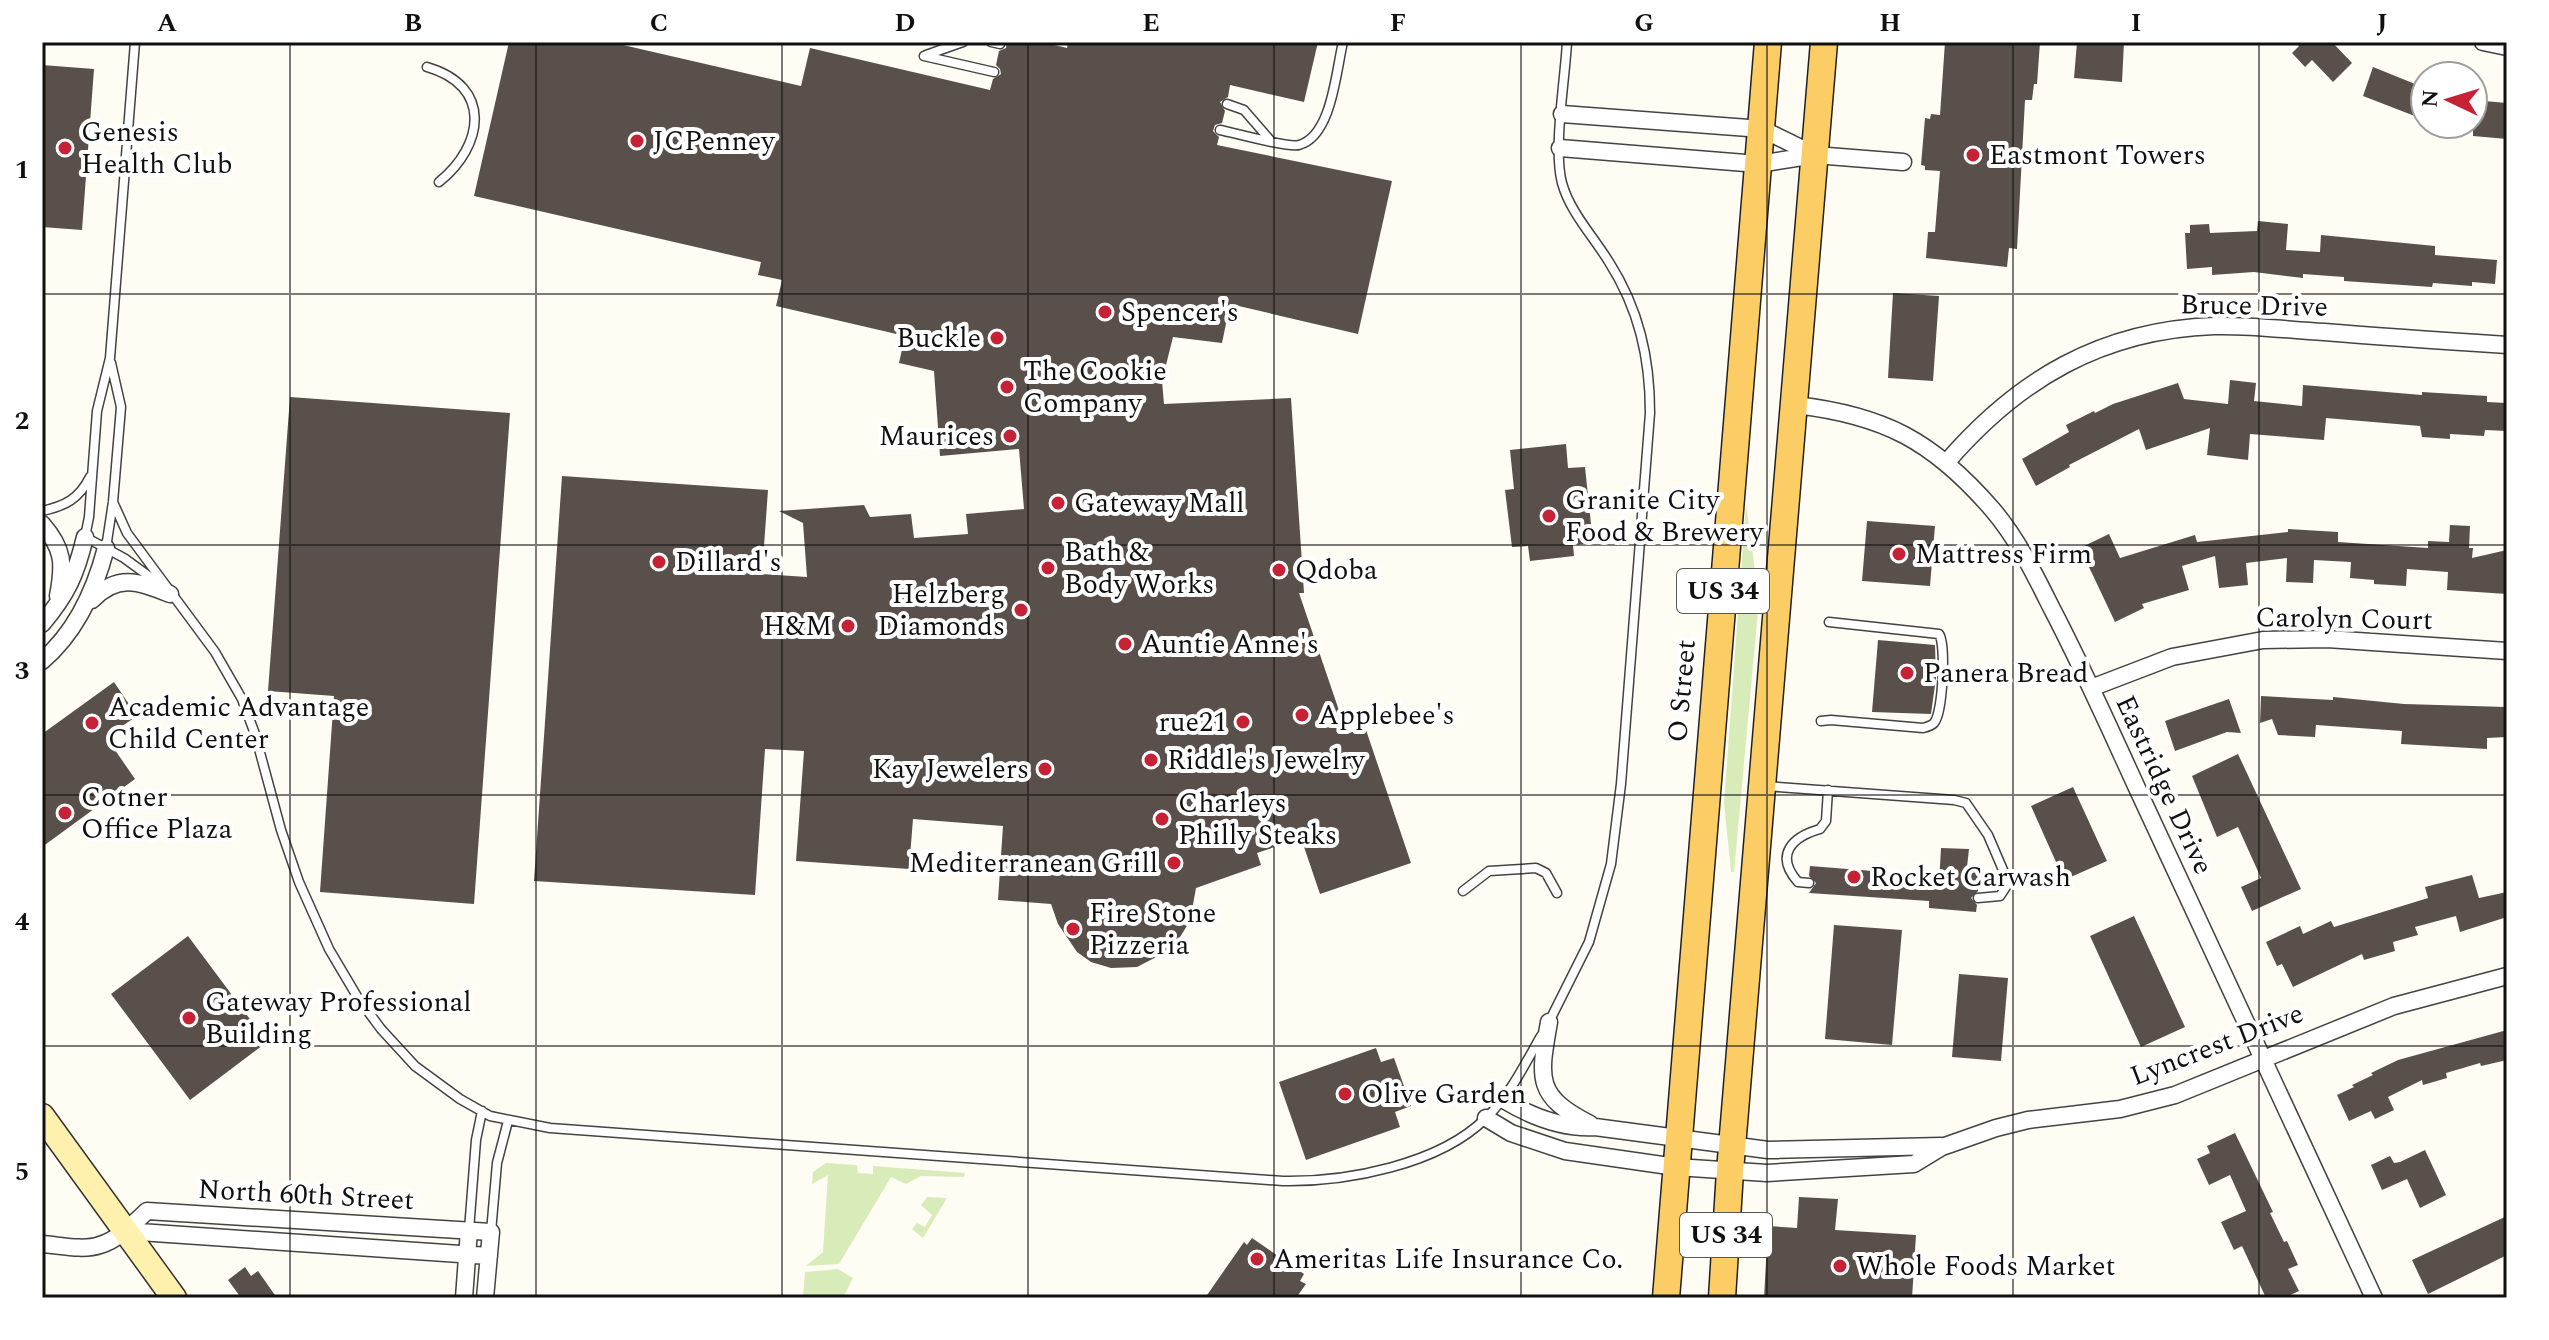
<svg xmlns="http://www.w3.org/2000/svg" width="2549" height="1340" font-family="Spectral,serif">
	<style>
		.green { fill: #d8ecba }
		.building { fill: #59504c }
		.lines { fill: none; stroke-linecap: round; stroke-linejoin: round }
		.service-casing { stroke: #434343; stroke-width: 11 }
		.minor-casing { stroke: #434343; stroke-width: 19 }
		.secondary-casing { stroke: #323232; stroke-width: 27 }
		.primary-casing { stroke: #212121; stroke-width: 29 }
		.service { stroke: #fff; stroke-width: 8 }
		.minor { stroke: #fff; stroke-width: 16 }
		.secondary { stroke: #fff0ae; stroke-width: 24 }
		.primary { stroke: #fdcd65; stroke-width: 26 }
		.grid { fill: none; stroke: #101010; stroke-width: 2; stroke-opacity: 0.55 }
		.poi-dot { fill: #c72135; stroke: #fff; stroke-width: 3 }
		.labels { text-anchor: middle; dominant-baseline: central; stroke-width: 8; stroke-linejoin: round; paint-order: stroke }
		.shield { fill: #fff; stroke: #585858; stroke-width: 2 }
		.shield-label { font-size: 26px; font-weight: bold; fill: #101010 }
		.poi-label { font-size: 28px; fill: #101010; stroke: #fff; text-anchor: start }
		.street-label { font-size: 28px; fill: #101010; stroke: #fff }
		.neatline { fill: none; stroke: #101010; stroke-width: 3 }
		.grid-label { font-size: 26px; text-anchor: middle; font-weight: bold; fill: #101010 }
	</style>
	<rect width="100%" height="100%" fill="#fffcf3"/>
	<!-- green -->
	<path class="green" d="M1746 504 1759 600 1734 872H1731L1724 803Z
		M826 1163 857 1165 858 1173 873 1174V1166L965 1173 964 1177 921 1176 906 1184 891 1177 839 1264 806 1266 823 1252 828 1175 812 1184 813 1172Z
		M927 1197 947 1198 923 1238 912 1229 917 1223 925 1227 932 1215 921 1205Z
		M838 1269 853 1278 843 1298H803L805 1272Z"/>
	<!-- building -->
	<path class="building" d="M509 42H610L801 86 810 48 990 90 993 79 1001 74 1000 69 996 65 999 51 1006 48 1007 42H1042L1067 48 1068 42H1318L1304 102 1230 85 1228 97 1220 102 1225 111 1222 123 1215 125 1213 131 1219 137 1217 145 1392 181 1358 334 1230 304 1222 343 1173 337 1162 381 1164 404 1291 398 1304 593H1299L1347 734 1365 727 1411 863 1320 894 1301 838 1257 853 1261 865 1196 888 1190 921 1180 937 1166 952 1137 967 1111 968 1091 962 1077 952 1058 924 1051 904 998 900 1003 826 913 819 909 869 796 861 804 751 765 749 755 895 534 881 562 476 768 490 762 574 807 577 803 523 779 511 864 505 870 517 911 514 914 538 968 534 966 514 1024 509 1019 449 940 456 934 371 899 363 905 336 776 306 782 280 758 275 761 262 474 196Z
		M1945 42H2040L2037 84H2034L2032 100H2025L2017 249 2009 248 2007 267 1926 258 1928 232H1935L1940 171 1925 170V166L1921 165 1925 118 1930 119 1931 114 1940 115Z
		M2077 42H2124L2122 82 2074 78Z
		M2295 42H2332L2352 63 2333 82 2312 60 2305 67 2292 53 2299 46Z
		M42 65 94 69 82 230 42 227Z
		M2373 67 2425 88V120L2363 96Z
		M2473 100 2507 103V139L2473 136Z
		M2258 221 2288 224 2286 250 2320 252 2321 235 2435 246V255L2497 260 2495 284 2472 282V286L2433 283 2432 287 2344 281V277L2303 274V278L2254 272 2212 275V267L2187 269 2185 233H2190V225L2209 224 2210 233 2257 231Z
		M1893 293 1939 296 1933 381 1888 378Z
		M2230 380 2256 383 2254 401 2302 406 2303 385 2422 395V392L2487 396V402L2507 403V431L2485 430 2484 436 2450 434V439L2422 437 2420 426 2326 418 2324 440 2250 434 2248 460 2207 455 2210 428 2146 450 2139 429 2069 465 2070 467 2036 486 2022 459 2069 432 2066 425 2094 411 2095 413 2113 404 2178 383 2184 399 2228 404Z
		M290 397 510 413 474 904 320 892 334 696 268 691Z
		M1566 444 1568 468 1585 467 1593 543 1573 545 1574 556 1530 561 1528 546 1512 547 1505 490 1514 489 1510 450Z
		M1867 521 1935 526 1930 586 1862 581Z
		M2450 525 2470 526 2469 548H2473L2472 558 2507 550V594L2447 590 2448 572 2407 569 2406 586 2374 584V580L2350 578 2351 562 2314 560 2313 583 2286 582 2287 558 2246 563 2248 585 2219 588 2215 556 2182 566 2189 590 2142 604 2144 608 2115 622 2080 548 2109 534 2120 558 2195 535 2197 542 2288 532V529L2338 532V542L2428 548V541L2449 542Z
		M1878 640 1935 645 1936 678 1931 714 1872 712Z
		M114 682 137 716 106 737 135 779 42 847V734Z
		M2261 696 2333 700V697L2404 704 2506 707 2507 737 2487 738V749L2401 744 2402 731 2316 725 2315 737 2278 735 2272 719 2260 723Z
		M2229 699 2241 733 2227 732 2175 751 2165 721Z
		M2238 754 2301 889 2252 911 2241 887 2261 878 2238 827 2217 837 2192 776Z
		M2073 787 2107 861 2064 880 2031 806Z
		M1941 848 1969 849 1967 867 1979 868 1978 891 1971 898 1977 905 1976 912 1929 908V901L1809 893 1816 883 1809 876 1810 866 1898 873 1897 880 1939 883Z
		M2472 875 2479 898 2507 892V917L2460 932 2456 916 2415 927 2418 935 2393 942 2395 951 2364 960 2362 954 2293 987 2282 964 2277 966 2266 942 2300 926 2303 934 2331 921 2334 927 2428 898 2425 887Z
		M2134 916 2185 1027 2141 1047 2090 936Z
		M1834 925 1902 930 1892 1045 1825 1039Z
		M188 936 267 1042 190 1100 111 994Z
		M1959 974 2008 978 2001 1061 1952 1057Z
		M2507 1030V1060L2481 1066 2480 1063 2446 1073 2447 1078 2423 1085 2422 1080 2388 1097 2394 1110 2375 1119 2371 1111 2349 1121 2337 1095 2354 1087 2352 1085 2373 1075 2371 1073 2398 1060Z
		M1376 1048 1381 1062 1394 1058 1411 1106 1395 1112 1400 1127 1306 1160 1279 1082Z
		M2235 1133 2273 1212 2270 1213 2284 1242 2287 1241 2298 1265 2288 1269 2299 1291 2284 1298H2266L2242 1246 2234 1250 2221 1222 2246 1211 2230 1175 2209 1185 2197 1159 2210 1153 2207 1146Z
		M2425 1150 2446 1195 2420 1208 2407 1179 2382 1190 2371 1165 2390 1156 2394 1163 2400 1162Z
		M1799 1197 1838 1199 1835 1230 1916 1235 1912 1298H1764L1768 1226 1797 1228Z
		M2507 1216V1255L2428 1294 2412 1260Z
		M1252 1238 1304 1274 1300 1281 1306 1284 1296 1298H1205L1244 1242 1247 1245Z
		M245 1267 251 1276 258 1271 277 1298H247L239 1295 228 1280Z"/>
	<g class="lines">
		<defs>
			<path id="service" d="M135 42 110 358 97 411 89 517 85 537 124 558 161 585
				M991 42 1000 44
				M926 55 963 42
				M924 56 994 72
				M427 67C493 86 484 146 439 182
				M1227 104 1244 110 1270 140
				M1220 130C1235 133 1288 148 1299 145 1332 136 1336 71 1343 42
				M113 502 127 533 215 652 242 699 255 734 281 830 299 882 329 949 358 998 381 1029 415 1066 460 1099 490 1116 550 1128 1283 1181C1346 1182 1439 1165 1486 1118 1510 1095 1525 1064 1541 1036
				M42 511C65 506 79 499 90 477
				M106 548 113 502 121 407 111 363
				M1821 721 1831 720 1923 728C1927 727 1931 726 1934 723 1943 713 1946 644 1939 634L1829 622
				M1765 786 1954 800 1966 803 1988 835 2006 877V887L2000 896 1978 898
				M1809 883 1798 882C1774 855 1792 837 1820 829L1826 821 1828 790
				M1463 891 1489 871 1536 868 1546 873 1557 893
				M1548 1024 1589 942 1611 864 1621 784 1650 413C1650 358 1639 309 1609 262 1593 236 1570 212 1562 183 1553 149 1565 80 1567 42
				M469 1230 476 1140 482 1111
				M491 1232 497 1163 508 1121"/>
			<path id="minor" d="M2483 42 2507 47
				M1562 114 1762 129 1815 155
				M1560 148 1758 164 1815 155 1903 162
				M1795 405C1884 415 1933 441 1992 509 2017 538 2034 573 2051 607 2082 666 2109 727 2137 788 2215 958 2294 1128 2374 1298
				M1946 463C2018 379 2102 330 2214 326 2251 325 2288 330 2324 332 2385 337 2446 341 2507 345
				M42 524C64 549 64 564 58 596
				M92 600C118 573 139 582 170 594
				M42 624C67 594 76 575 85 537
				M42 661C76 632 95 590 106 548
				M2091 688 2172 657 2263 640 2327 639 2507 651
				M1549 1022C1539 1079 1535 1096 1590 1124
				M1502 1099C1530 1116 1562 1129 1595 1127L1768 1150 1941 1146
				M1486 1118 1511 1133 1565 1151 1676 1167 1767 1173 1914 1164 1942 1147 1996 1128 2028 1120 2120 1109 2175 1095 2394 1006 2507 976
				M125 1231 489 1256
				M42 1244C59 1245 83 1251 100 1245 118 1240 134 1223 147 1211L491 1232 485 1298
				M464 1298 469 1230"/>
			<path id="secondary" d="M42 1116 174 1298"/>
			<path id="primary" d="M1666 1298 1768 42
				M1722 1298 1730 1171 1824 42"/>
		</defs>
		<!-- service casing -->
		<use href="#service" class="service-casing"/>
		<!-- minor casing -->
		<use href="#minor" class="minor-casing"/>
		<!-- secondary casing -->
		<use href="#secondary" class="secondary-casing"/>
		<!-- primary casing -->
		<use href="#primary" class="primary-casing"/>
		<!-- service -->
		<use href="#service" class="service"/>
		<!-- minor -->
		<use href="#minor" class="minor"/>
		<!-- secondary -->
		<use href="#secondary" class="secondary"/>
		<!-- primary -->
		<use href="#primary" class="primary"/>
	</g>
	<!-- grid -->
	<path class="grid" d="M290 42V1298M536 42V1298M782 42V1298M1028 42V1298M1274 42V1298M1521 42V1298M1767 42V1298M2013 42V1298M2259 42V1298M42 294H2507M42 545H2507M42 795H2507M42 1046H2507"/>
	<!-- markers -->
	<g class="poi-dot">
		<circle cx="637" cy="141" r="8"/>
		<circle cx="65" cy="148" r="8"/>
		<circle cx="1973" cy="155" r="8"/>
		<circle cx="1105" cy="312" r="8"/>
		<circle cx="997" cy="338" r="8"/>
		<circle cx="1007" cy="387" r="8"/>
		<circle cx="1010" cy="436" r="8"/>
		<circle cx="1058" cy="503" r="8"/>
		<circle cx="1549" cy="516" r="8"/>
		<circle cx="1899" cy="554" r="8"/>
		<circle cx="659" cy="562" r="8"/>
		<circle cx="1048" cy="568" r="8"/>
		<circle cx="1279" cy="570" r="8"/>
		<circle cx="1021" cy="610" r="8"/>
		<circle cx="848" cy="626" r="8"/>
		<circle cx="1125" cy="644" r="8"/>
		<circle cx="1907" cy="673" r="8"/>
		<circle cx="1302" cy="715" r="8"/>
		<circle cx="1243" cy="722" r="8"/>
		<circle cx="92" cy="723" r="8"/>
		<circle cx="1151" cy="760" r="8"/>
		<circle cx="1045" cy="769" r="8"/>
		<circle cx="65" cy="813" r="8"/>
		<circle cx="1162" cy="819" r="8"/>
		<circle cx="1174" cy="863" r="8"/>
		<circle cx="1854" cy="877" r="8"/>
		<circle cx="1073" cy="929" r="8"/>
		<circle cx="189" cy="1018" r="8"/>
		<circle cx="1345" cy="1094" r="8"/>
		<circle cx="1257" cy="1259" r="8"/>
		<circle cx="1840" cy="1266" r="8"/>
	</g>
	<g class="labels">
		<!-- shield labels -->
		<g class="shield">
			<rect x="1677" y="569" width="92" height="44" rx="6"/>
			<rect x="1680" y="1213" width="92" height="44" rx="6"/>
		</g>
		<g class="shield-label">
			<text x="1723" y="591">US 34</text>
			<text x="1726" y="1235">US 34</text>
		</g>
		<!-- poi labels -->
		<g class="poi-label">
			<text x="81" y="132">Genesis<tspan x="81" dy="32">Health Club</tspan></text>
			<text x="653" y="141">JCPenney</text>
			<text x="1989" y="155">Eastmont Towers</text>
			<text x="1121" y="312">Spencer's</text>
			<text x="981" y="338" text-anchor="end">Buckle</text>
			<text x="1023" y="371">The Cookie<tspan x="1023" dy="32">Company</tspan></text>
			<text x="994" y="436" text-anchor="end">Maurices</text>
			<text x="1565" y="500">Granite City<tspan x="1565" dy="32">Food &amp; Brewery</tspan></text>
			<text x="1074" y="503">Gateway Mall</text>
			<text x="1064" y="552">Bath &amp;<tspan x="1064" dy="32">Body Works</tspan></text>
			<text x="1915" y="554">Mattress Firm</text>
			<text x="675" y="562">Dillard's</text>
			<text x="1295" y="570">Qdoba</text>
			<text x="1005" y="594" text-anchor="end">Helzberg<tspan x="1005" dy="32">Diamonds</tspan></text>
			<text x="832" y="626" text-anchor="end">H&amp;M</text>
			<text x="1141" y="644">Auntie Anne's</text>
			<text x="1923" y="673">Panera Bread</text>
			<text x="108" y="707">Academic Advantage<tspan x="108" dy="32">Child Center</tspan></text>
			<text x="1318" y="715">Applebee's</text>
			<text x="1227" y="722" text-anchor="end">rue21</text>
			<text x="1167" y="760">Riddle's Jewelry</text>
			<text x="1029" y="769" text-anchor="end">Kay Jewelers</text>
			<text x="81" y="797">Cotner<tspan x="81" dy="32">Office Plaza</tspan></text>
			<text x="1178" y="803">Charleys<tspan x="1178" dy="32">Philly Steaks</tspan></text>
			<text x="1158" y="863" text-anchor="end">Mediterranean Grill</text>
			<text x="1870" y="877">Rocket Carwash</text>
			<text x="1089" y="913">Fire Stone<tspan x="1089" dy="32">Pizzeria</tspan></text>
			<text x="205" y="1002">Gateway Professional<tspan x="205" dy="32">Building</tspan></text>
			<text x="1361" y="1094">Olive Garden</text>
			<text x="1273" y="1259">Ameritas Life Insurance Co.</text>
			<text x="1856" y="1266">Whole Foods Market</text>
		</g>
		<!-- street labels -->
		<g class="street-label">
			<text transform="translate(2254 306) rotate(1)">Bruce Drive</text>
			<text transform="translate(2344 619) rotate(1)">Carolyn Court</text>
			<text transform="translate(1682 691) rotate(-85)">O Street</text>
			<text transform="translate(2164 785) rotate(65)">Eastridge Drive</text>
			<text transform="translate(2217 1045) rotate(-21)">Lyncrest Drive</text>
			<text transform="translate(306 1195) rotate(3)">North 60th Street</text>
		</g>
	</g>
	<!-- border -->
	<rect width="2549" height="1340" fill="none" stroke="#ffffff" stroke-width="88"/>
	<!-- north arrow -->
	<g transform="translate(2449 100) rotate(274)"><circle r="38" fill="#ffffff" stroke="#9f9f9f" stroke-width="2"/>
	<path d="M0-6L14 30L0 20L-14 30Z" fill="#c72135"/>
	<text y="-12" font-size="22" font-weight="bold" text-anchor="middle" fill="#101010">N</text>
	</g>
	<rect x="44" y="44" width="2461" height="1252" class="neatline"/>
	<g class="grid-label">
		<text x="167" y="31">A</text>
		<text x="413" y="31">B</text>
		<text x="659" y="31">C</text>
		<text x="905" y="31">D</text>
		<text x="1151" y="31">E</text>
		<text x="1398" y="31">F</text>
		<text x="1644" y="31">G</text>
		<text x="1890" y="31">H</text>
		<text x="2136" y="31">I</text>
		<text x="2382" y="31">J</text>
		<text x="22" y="178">1</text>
		<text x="22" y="429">2</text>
		<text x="22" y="679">3</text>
		<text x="22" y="930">4</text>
		<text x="22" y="1180">5</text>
	</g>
</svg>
